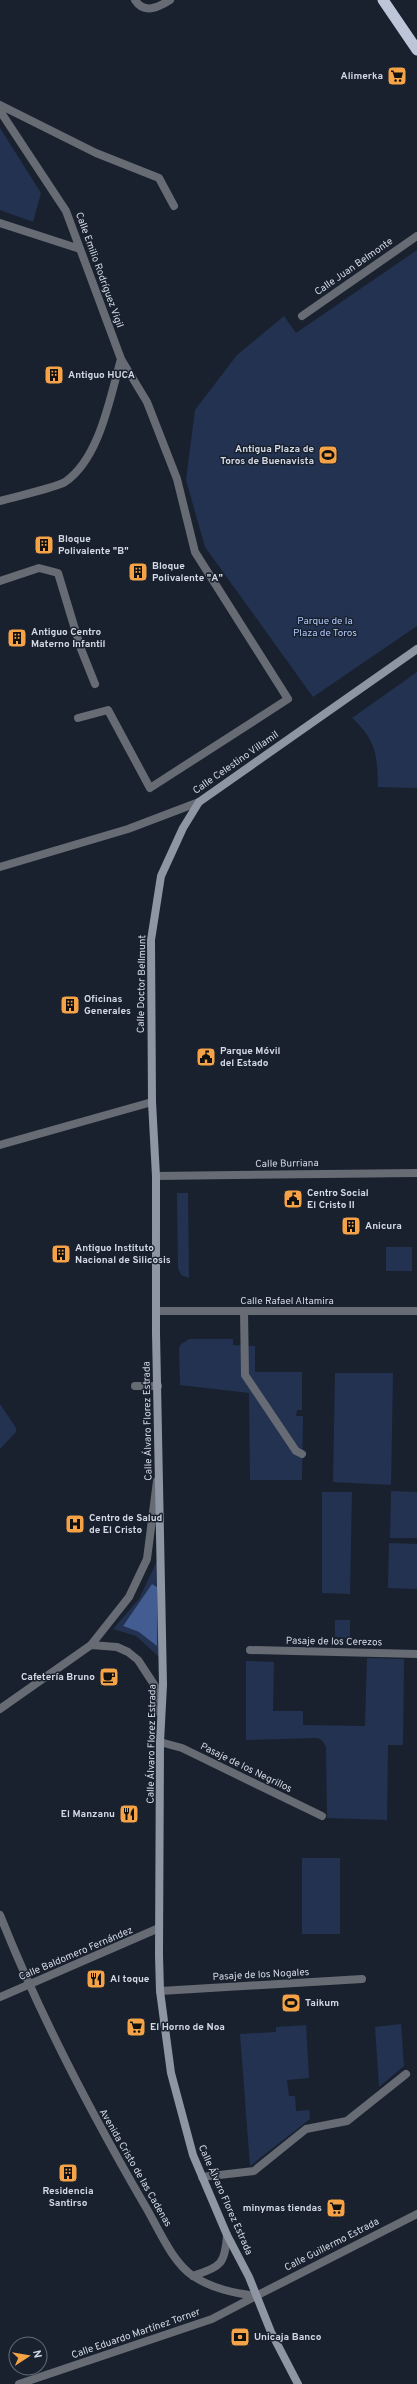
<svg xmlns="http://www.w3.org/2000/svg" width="417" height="2384" font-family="Overpass,sans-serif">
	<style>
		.green { fill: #233250; fill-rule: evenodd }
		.water { fill: #435d93 }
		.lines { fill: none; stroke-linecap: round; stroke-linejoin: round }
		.service { stroke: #676b73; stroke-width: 8 }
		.pedestrian { stroke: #676b73; stroke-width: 8 }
		.minor { stroke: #676b73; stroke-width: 8 }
		.tertiary { stroke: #676b73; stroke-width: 8 }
		.secondary { stroke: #8f96a3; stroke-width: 8 }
		.trunk { stroke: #bcc6d8; stroke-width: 11 }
		.labels { text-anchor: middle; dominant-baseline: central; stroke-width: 3; stroke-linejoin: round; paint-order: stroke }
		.poi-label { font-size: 10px; font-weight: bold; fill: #d3d9e3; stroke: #19212f; text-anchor: start }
		.street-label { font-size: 10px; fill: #d3d9e3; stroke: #19212f }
		.park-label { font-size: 10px; fill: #afc7f8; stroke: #19212f }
	</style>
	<rect width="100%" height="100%" fill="#19212f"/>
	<!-- green -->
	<path class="green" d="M0 128 41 193 33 222 0 210Z
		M417 250V626L313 697 205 547 186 480 195 410 237 355 284 316 296 333Z
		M417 672V788L378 787C377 755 377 741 352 718Z
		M177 1193H188L189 1278 181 1275 178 1268Z
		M386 1247H412V1271H386Z
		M189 1339H233V1345L255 1346V1372H302V1410H297L296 1416H303L302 1480H250L249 1393 180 1385 179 1348 181 1344Z
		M335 1373H393L391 1485 333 1482Z
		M0 1404 16 1428V1432L0 1449Z
		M391 1491 417 1492V1538H390Z
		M322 1492H352L350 1594 322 1593Z
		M389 1543 417 1544V1589L388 1588Z
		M158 1559 159 1657 136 1636 113 1629 139 1599ZM152 1584 157 1587V1645L139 1632 123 1626Z
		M335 1620H350V1638L335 1637Z
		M367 1658 404 1659 403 1745H388L387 1820 327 1818 326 1747 322 1740 317 1738 246 1740V1661L274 1662 273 1711H303V1725L365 1726Z
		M302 1858H340V1934H302Z
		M401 2024 404 2066 379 2087 375 2027Z
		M306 2025 309 2078 287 2080 289 2096H295L296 2111 309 2110 310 2119 250 2166 240 2034 276 2032V2027Z"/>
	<!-- water -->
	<path class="water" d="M152 1584 157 1587V1646L139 1632 123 1626Z"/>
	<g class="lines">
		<!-- service -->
		<path class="service" d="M0 105 96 153 159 178 174 206
			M0 111 66 211 121 359 147 402 177 479 195 552 288 699 150 788 108 710 78 718
			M0 223 80 249
			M0 501C13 497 55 488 65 482 100 458 110 397 121 359
			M0 581 39 568 58 573 81 649 95 684
			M0 1145 152 1102
			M244 1311 245 1375 296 1451 302 1454
			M135 1386H158"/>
		<!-- pedestrian -->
		<path class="pedestrian" d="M302 316 417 236
			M160 1742 182 1748 322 1816
			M160 1991 362 1979
			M0 1997 159 1928
			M202 2177 254 2171 306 2129 347 2121 406 2074
			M19 2384 212 2319 256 2296"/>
		<!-- minor -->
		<path class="minor" d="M135 0C144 14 157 8 170 0
			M0 867 128 829 199 802
			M156 1176 417 1173
			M157 1311H417
			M250 1650 417 1654
			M256 2296 417 2214"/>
		<!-- tertiary -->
		<path class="tertiary" d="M91 1645 117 1647 128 1652 138 1660 155 1686 160 1713
			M0 1709 91 1645 129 1597 147 1559 157 1481
			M0 1915C40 2016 90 2111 144 2204 158 2227 171 2261 193 2276 213 2289 234 2293 256 2296
			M193 2276C220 2266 225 2266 227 2235"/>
		<!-- secondary -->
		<path class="secondary" d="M298 2384 271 2332 249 2277 227 2235 193 2155 171 2073 160 1991 159 1955 160 1742 163 1685 156 1333V1176L152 1102 151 940 161 876 183 828 199 802 417 649"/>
		<!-- trunk -->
		<path class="trunk" d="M383 0 417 50"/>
	</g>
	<!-- icons -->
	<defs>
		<symbol id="supermarket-square" viewBox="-11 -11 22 22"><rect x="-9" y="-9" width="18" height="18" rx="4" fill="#f5a346" stroke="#19212f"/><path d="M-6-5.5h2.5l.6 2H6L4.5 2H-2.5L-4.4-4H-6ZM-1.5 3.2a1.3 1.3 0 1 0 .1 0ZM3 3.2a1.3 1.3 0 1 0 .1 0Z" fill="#111"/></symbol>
		<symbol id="building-square" viewBox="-11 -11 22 22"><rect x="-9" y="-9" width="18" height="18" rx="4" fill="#f5a346" stroke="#19212f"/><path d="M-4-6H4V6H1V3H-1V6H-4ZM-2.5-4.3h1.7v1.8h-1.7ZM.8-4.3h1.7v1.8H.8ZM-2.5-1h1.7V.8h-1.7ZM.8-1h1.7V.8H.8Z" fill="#111"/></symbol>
		<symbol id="stadium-square" viewBox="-11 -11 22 22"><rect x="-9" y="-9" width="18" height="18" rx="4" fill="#f5a346" stroke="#19212f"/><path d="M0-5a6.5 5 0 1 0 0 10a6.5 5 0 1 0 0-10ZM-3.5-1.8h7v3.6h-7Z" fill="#111"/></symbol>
		<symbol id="civic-square" viewBox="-11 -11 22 22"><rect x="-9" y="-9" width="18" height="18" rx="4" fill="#f5a346" stroke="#19212f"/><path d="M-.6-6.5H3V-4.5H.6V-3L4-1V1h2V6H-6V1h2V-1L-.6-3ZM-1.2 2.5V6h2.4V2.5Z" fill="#111"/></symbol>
		<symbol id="hospital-square" viewBox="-11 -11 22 22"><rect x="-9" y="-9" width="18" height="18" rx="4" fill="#f5a346" stroke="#19212f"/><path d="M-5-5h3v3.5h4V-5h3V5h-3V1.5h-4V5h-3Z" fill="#111"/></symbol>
		<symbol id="cafe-square" viewBox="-11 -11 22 22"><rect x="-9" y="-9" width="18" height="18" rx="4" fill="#f5a346" stroke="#19212f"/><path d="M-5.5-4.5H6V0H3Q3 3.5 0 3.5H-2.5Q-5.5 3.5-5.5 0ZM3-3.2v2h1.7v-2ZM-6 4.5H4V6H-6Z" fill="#111"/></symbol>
		<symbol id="restaurant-square" viewBox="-11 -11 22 22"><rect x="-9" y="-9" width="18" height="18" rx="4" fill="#f5a346" stroke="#19212f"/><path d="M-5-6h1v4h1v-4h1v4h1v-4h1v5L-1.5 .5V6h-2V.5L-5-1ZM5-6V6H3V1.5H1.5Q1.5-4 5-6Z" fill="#111"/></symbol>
		<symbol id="bank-square" viewBox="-11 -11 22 22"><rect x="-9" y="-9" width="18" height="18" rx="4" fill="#f5a346" stroke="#19212f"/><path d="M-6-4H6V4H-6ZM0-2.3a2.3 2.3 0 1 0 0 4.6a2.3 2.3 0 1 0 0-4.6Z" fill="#111"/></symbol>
	</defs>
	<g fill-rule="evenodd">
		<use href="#supermarket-square" x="386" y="65" width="22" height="22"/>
		<use href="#building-square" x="43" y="364" width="22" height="22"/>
		<use href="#stadium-square" x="317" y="444" width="22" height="22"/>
		<use href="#building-square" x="33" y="534" width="22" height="22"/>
		<use href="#building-square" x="127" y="561" width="22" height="22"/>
		<use href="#building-square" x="6" y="627" width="22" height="22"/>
		<use href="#building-square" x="59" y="994" width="22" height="22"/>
		<use href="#civic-square" x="195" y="1046" width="22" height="22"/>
		<use href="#civic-square" x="282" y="1188" width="22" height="22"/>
		<use href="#building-square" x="340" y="1215" width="22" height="22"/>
		<use href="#building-square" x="50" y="1243" width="22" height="22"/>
		<use href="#hospital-square" x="64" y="1513" width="22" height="22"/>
		<use href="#cafe-square" x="98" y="1666" width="22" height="22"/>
		<use href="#restaurant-square" x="118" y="1803" width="22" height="22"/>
		<use href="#restaurant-square" x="85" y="1968" width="22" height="22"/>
		<use href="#stadium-square" x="280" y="1992" width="22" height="22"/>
		<use href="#supermarket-square" x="125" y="2016" width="22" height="22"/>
		<use href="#building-square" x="57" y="2162" width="22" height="22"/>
		<use href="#supermarket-square" x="325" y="2197" width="22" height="22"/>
		<use href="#bank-square" x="229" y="2326" width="22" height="22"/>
	</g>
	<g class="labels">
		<!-- poi labels -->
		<g class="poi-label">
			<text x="383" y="76" text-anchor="end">Alimerka</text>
			<text x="68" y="375">Antiguo HUCA</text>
			<text x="314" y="449" text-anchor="end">Antigua Plaza de<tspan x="314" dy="12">Toros de Buenavista</tspan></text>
			<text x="58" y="539">Bloque<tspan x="58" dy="12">Polivalente "B"</tspan></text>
			<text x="152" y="566">Bloque<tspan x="152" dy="12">Polivalente "A"</tspan></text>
			<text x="31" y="632">Antiguo Centro<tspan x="31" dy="12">Materno Infantil</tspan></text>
			<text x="84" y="999">Oficinas<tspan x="84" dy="12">Generales</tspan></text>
			<text x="220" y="1051">Parque Móvil<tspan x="220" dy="12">del Estado</tspan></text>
			<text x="307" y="1193">Centro Social<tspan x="307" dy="12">El Cristo II</tspan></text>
			<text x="365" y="1226">Anicura</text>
			<text x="75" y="1248">Antiguo Instituto<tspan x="75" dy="12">Nacional de Silicosis</tspan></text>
			<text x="89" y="1518">Centro de Salud<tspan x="89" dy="12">de El Cristo</tspan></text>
			<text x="95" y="1677" text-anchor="end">Cafetería Bruno</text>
			<text x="115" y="1814" text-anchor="end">El Manzanu</text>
			<text x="110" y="1979">Al toque</text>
			<text x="305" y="2003">Taikum</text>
			<text x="150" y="2027">El Horno de Noa</text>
			<text x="68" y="2191" text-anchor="middle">Residencia<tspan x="68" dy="12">Santirso</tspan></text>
			<text x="322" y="2208" text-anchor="end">minymas tiendas</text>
			<text x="254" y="2337">Unicaja Banco</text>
		</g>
		<!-- street labels -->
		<g class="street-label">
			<text transform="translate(354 267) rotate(-35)">Calle Juan Belmonte</text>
			<text transform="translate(99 270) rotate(70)">Calle Emilio Rodríguez Vigil</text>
			<text transform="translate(236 763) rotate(-35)">Calle Celestino Villamil</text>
			<text transform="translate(142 984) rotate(-89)">Calle Doctor Bellmunt</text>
			<text transform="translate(287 1164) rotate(-1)">Calle Burriana</text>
			<text x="287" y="1301">Calle Rafael Altamira</text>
			<text transform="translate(148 1421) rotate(-91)">Calle Álvaro Florez Estrada</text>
			<text transform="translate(334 1642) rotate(1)">Pasaje de los Cerezos</text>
			<text transform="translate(152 1744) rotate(-89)">Calle Álvaro Florez Estrada</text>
			<text transform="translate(246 1768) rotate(26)">Pasaje de los Negrillos</text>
			<text transform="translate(76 1954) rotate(-23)">Calle Baldomero Fernández</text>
			<text transform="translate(261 1975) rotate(-3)">Pasaje de los Nogales</text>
			<text transform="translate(135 2168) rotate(60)">Avenida Cristo de las Cadenas</text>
			<text transform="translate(225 2200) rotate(66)">Calle Álvaro Florez Estrada</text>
			<text transform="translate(332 2245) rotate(-27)">Calle Guillermo Estrada</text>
			<text transform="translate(136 2334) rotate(-19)">Calle Eduardo Martínez Torner</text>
		</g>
		<!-- park labels -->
		<g class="park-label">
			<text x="325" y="621">Parque de la<tspan x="325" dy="12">Plaza de Toros</tspan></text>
		</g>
	</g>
	<!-- north arrow -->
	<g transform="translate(28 2356) rotate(78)"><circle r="19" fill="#19212f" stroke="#636b77"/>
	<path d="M0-3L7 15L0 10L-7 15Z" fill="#f5a346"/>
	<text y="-6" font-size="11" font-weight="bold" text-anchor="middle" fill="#d3d9e3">N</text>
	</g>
</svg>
